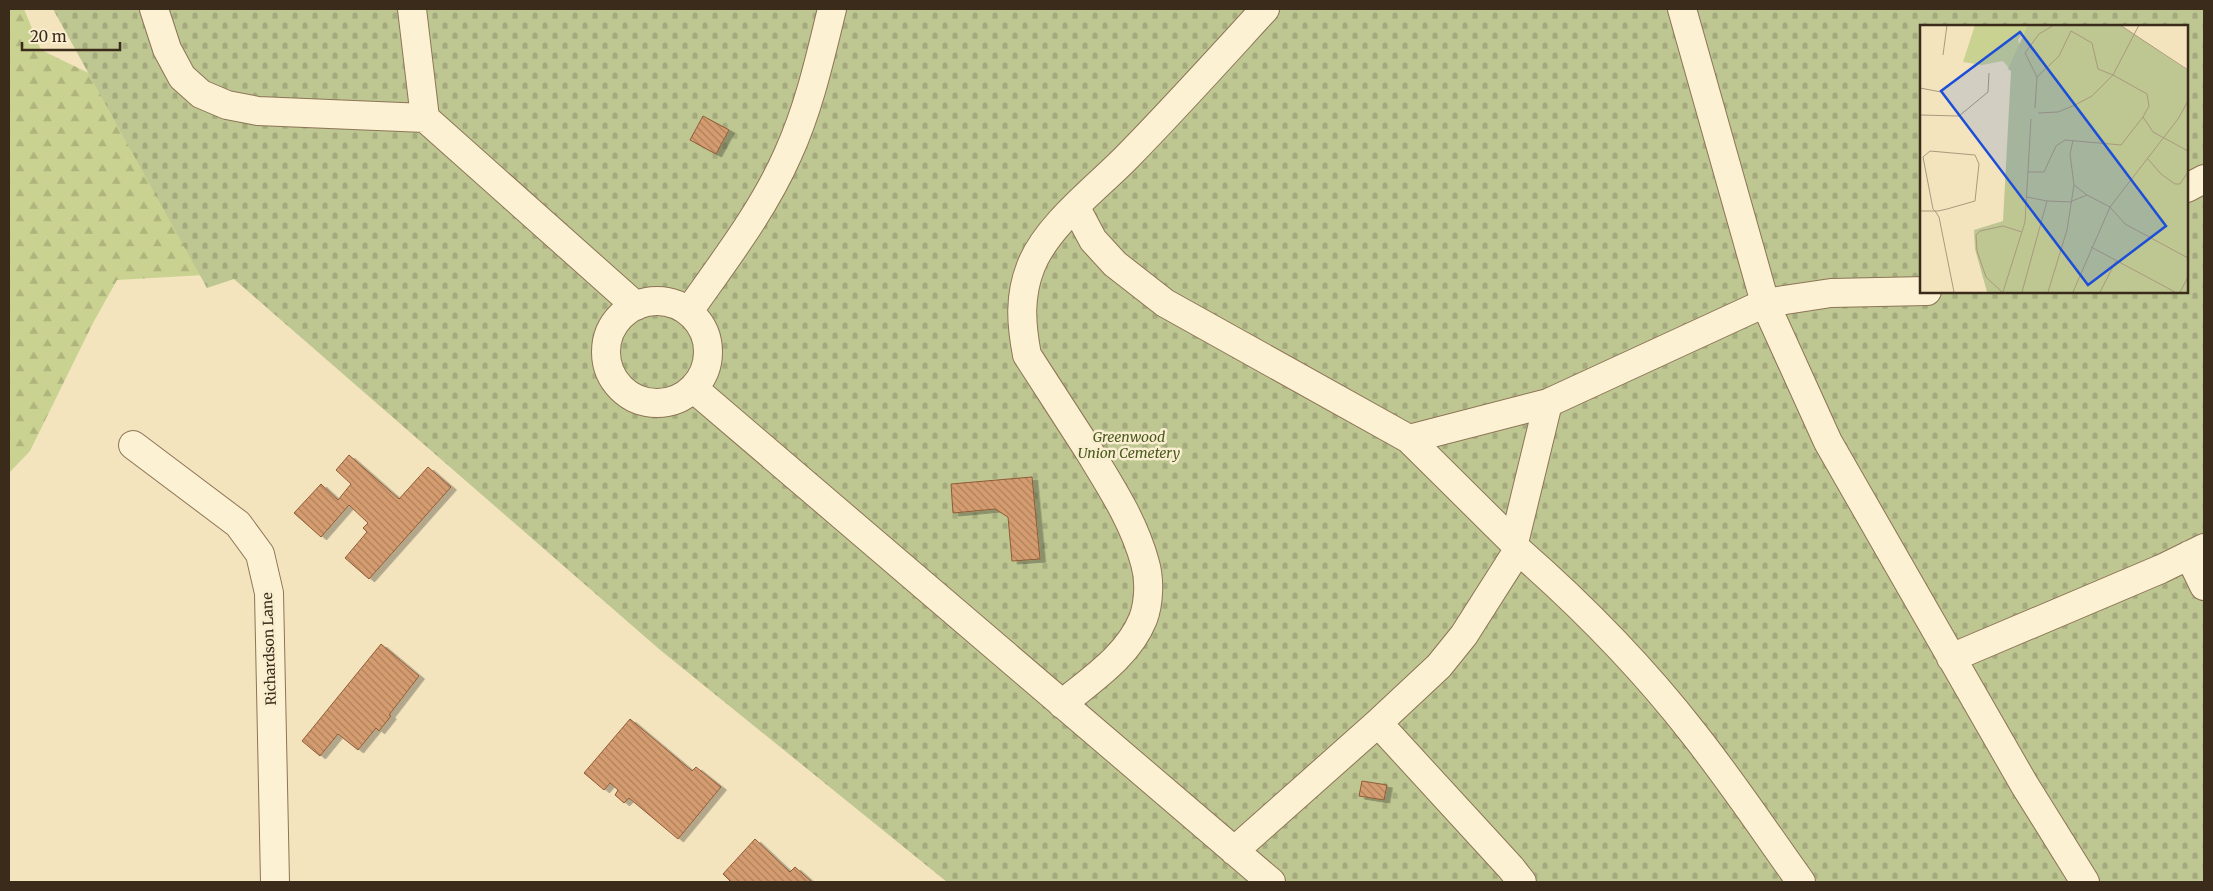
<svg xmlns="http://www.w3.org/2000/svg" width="2213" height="891" font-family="Merriweather,serif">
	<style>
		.forest { fill: url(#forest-firs) }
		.cemetery { fill: url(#cemetery-stones); fill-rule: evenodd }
		.building { fill: url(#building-back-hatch); stroke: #8f5c38; filter: url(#shadow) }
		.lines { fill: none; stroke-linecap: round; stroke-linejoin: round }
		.minor-casing { stroke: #8d7455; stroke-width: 30 }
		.minor { stroke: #fcf1d3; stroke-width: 28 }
		.labels { text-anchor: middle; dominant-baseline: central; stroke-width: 5; stroke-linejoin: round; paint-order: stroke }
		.park-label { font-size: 14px; font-style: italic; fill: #4a5a1f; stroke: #f9eecf }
		.street-label { font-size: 14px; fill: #3b2b1b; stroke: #f9eecf }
		.inset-road { fill: none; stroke: #a99a7d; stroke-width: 1 }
		.view { fill: #1d4ed8; fill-opacity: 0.15; stroke: #1d4ed8; stroke-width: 2.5 }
		.inset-edge { fill: none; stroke: #3b2b1b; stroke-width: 2.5 }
	</style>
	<defs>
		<pattern id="forest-firs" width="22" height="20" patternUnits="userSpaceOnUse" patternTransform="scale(1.25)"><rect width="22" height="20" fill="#c9d291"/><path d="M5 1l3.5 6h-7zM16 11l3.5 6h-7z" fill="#aeb47c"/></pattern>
		<pattern id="cemetery-stones" width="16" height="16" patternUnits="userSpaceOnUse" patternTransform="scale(1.25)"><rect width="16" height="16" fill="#bec692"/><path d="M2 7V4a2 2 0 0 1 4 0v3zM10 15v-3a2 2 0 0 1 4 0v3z" fill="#a4aa7d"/></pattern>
		<pattern id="building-back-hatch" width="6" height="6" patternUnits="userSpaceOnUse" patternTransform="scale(1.25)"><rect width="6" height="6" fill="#d59c70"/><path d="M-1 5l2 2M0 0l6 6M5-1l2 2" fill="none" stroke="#ae7f5b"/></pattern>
		<filter id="shadow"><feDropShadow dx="5.5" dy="3" stdDeviation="0" flood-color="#0004"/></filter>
	</defs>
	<rect width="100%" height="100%" fill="#f3e4be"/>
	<!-- forest -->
	<path class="forest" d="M9 9H24L41 50 186 120 274 271 117 280 93 323 30 451 9 473Z"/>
	<!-- cemetery -->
	<path class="cemetery" d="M53 9H2204V882H947L659 649 234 279 207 288ZM1922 26H2187V291H1922Z"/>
	<!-- building -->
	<path class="building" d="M703 116 729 130 716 154 690 140Z
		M349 455 399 499 428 467 451 487 369 579 345 558 367 532 363 528 368 523 349 505 321 537 294 513 321 484 338 500 351 484 336 470Z
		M1032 477 1040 559 1012 561 1008 517 995 509 953 513 951 484Z
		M381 644 419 676 389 715 391 716 379 731 376 728 358 750 338 734 320 756 302 741Z
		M630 719 692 771 696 767 721 787 678 839 629 798 624 803 615 795 618 790 610 783 604 790 584 773Z
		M1362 781 1387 785 1384 800 1359 796Z
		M755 839 790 872 795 867 812 882H731L723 874Z"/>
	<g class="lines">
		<defs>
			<path id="minor" d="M154 9 167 49 182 77 201 94 227 105 258 111 425 118
				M412 9 425 118 636 306
				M1682 9 1765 303 1831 293 1927 291
				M2187 188 2204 179
				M1076 208 1093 240 1115 264 1165 303 1409 439
				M606 352a51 51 0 1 1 102 0a51 51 0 1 1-102 0Z
				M689 311C724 261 763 211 788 154 809 108 820 58 832 9
				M693 388 1271 882
				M1548 403 1765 303 1828 442 2024 784 2085 882
				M133 445 238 524 260 554 269 593 275 882
				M1514 543 1548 403 1409 439 1514 543 1518 550C1582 606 1642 667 1694 734 1732 782 1766 833 1801 882
				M2189 555 2204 586
				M1951 658 2161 569 2204 548
				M1062 704C1092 679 1128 656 1143 619 1149 603 1150 580 1145 563 1134 522 1111 487 1089 451 1068 419 1048 387 1027 355 1021 324 1019 296 1031 266 1047 225 1098 187 1128 156 1175 108 1220 58 1265 9
				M1378 723 1439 666 1464 635 1518 550
				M1234 851 1378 723 1511 868 1522 882"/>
		</defs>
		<!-- minor casing -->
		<use href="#minor" class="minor-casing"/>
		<!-- minor -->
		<use href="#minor" class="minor"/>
	</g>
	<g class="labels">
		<!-- park labels -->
		<g class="park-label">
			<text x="1129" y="437">Greenwood<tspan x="1129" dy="16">Union Cemetery</tspan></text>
		</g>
		<!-- street labels -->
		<g class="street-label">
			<text transform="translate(269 649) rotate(-92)">Richardson Lane</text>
		</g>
	</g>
	<!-- overview -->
	<g transform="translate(1920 25)">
		<rect width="268" height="268" fill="#f3e4be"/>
		<path d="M55 0H113L98 14 103 40 94 49 83 36 62 40 43 37Z" fill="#c9d291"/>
		<path d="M108 0H200L267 45V267H67L55 224 54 205 83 196 91 46 88 44Z" fill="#bec692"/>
		<path class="inset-road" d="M200 0 268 45M23 30 27 0M117 52 105 28 119 9 134 0M0 63 21 67M268 76 258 94 190 182 205 199 268 233M115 83 117 52 139 31 151 6 172 18 178 44 193 50 219 0M118 88 138 87 155 80 172 71 193 50 227 69 229 81 223 92 233 107 268 126M0 90 39 91 68 67 69 48M153 115 150 129 154 160M227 133 241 149 255 159H260L268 147M108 147H124L136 121 145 115 201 120 223 92M127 176 152 177M0 186H18L27 184 55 176 59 139 55 130 10 126 3 132 13 184 15 186 19 192 34 267M171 222 255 267M82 267 66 252 57 226 56 210 60 206 83 201 102 207M83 267 105 197 111 94M102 267 127 176 107 172M128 267 147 205 154 160 167 170 152 176M153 267 190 182 167 170M180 267 196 236M260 267 268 252"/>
		<path class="view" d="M100 7 246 201 168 260 21 66Z"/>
		<rect width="268" height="268" class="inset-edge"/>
	</g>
	<!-- border -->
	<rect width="2213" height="891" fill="none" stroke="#3b2b1b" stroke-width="20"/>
	<!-- scale -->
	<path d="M22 42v8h98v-8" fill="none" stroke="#3b2b1b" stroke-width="2.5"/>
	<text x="30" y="42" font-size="15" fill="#3b2b1b" stroke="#f9eecf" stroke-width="4" paint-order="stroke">20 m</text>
</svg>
